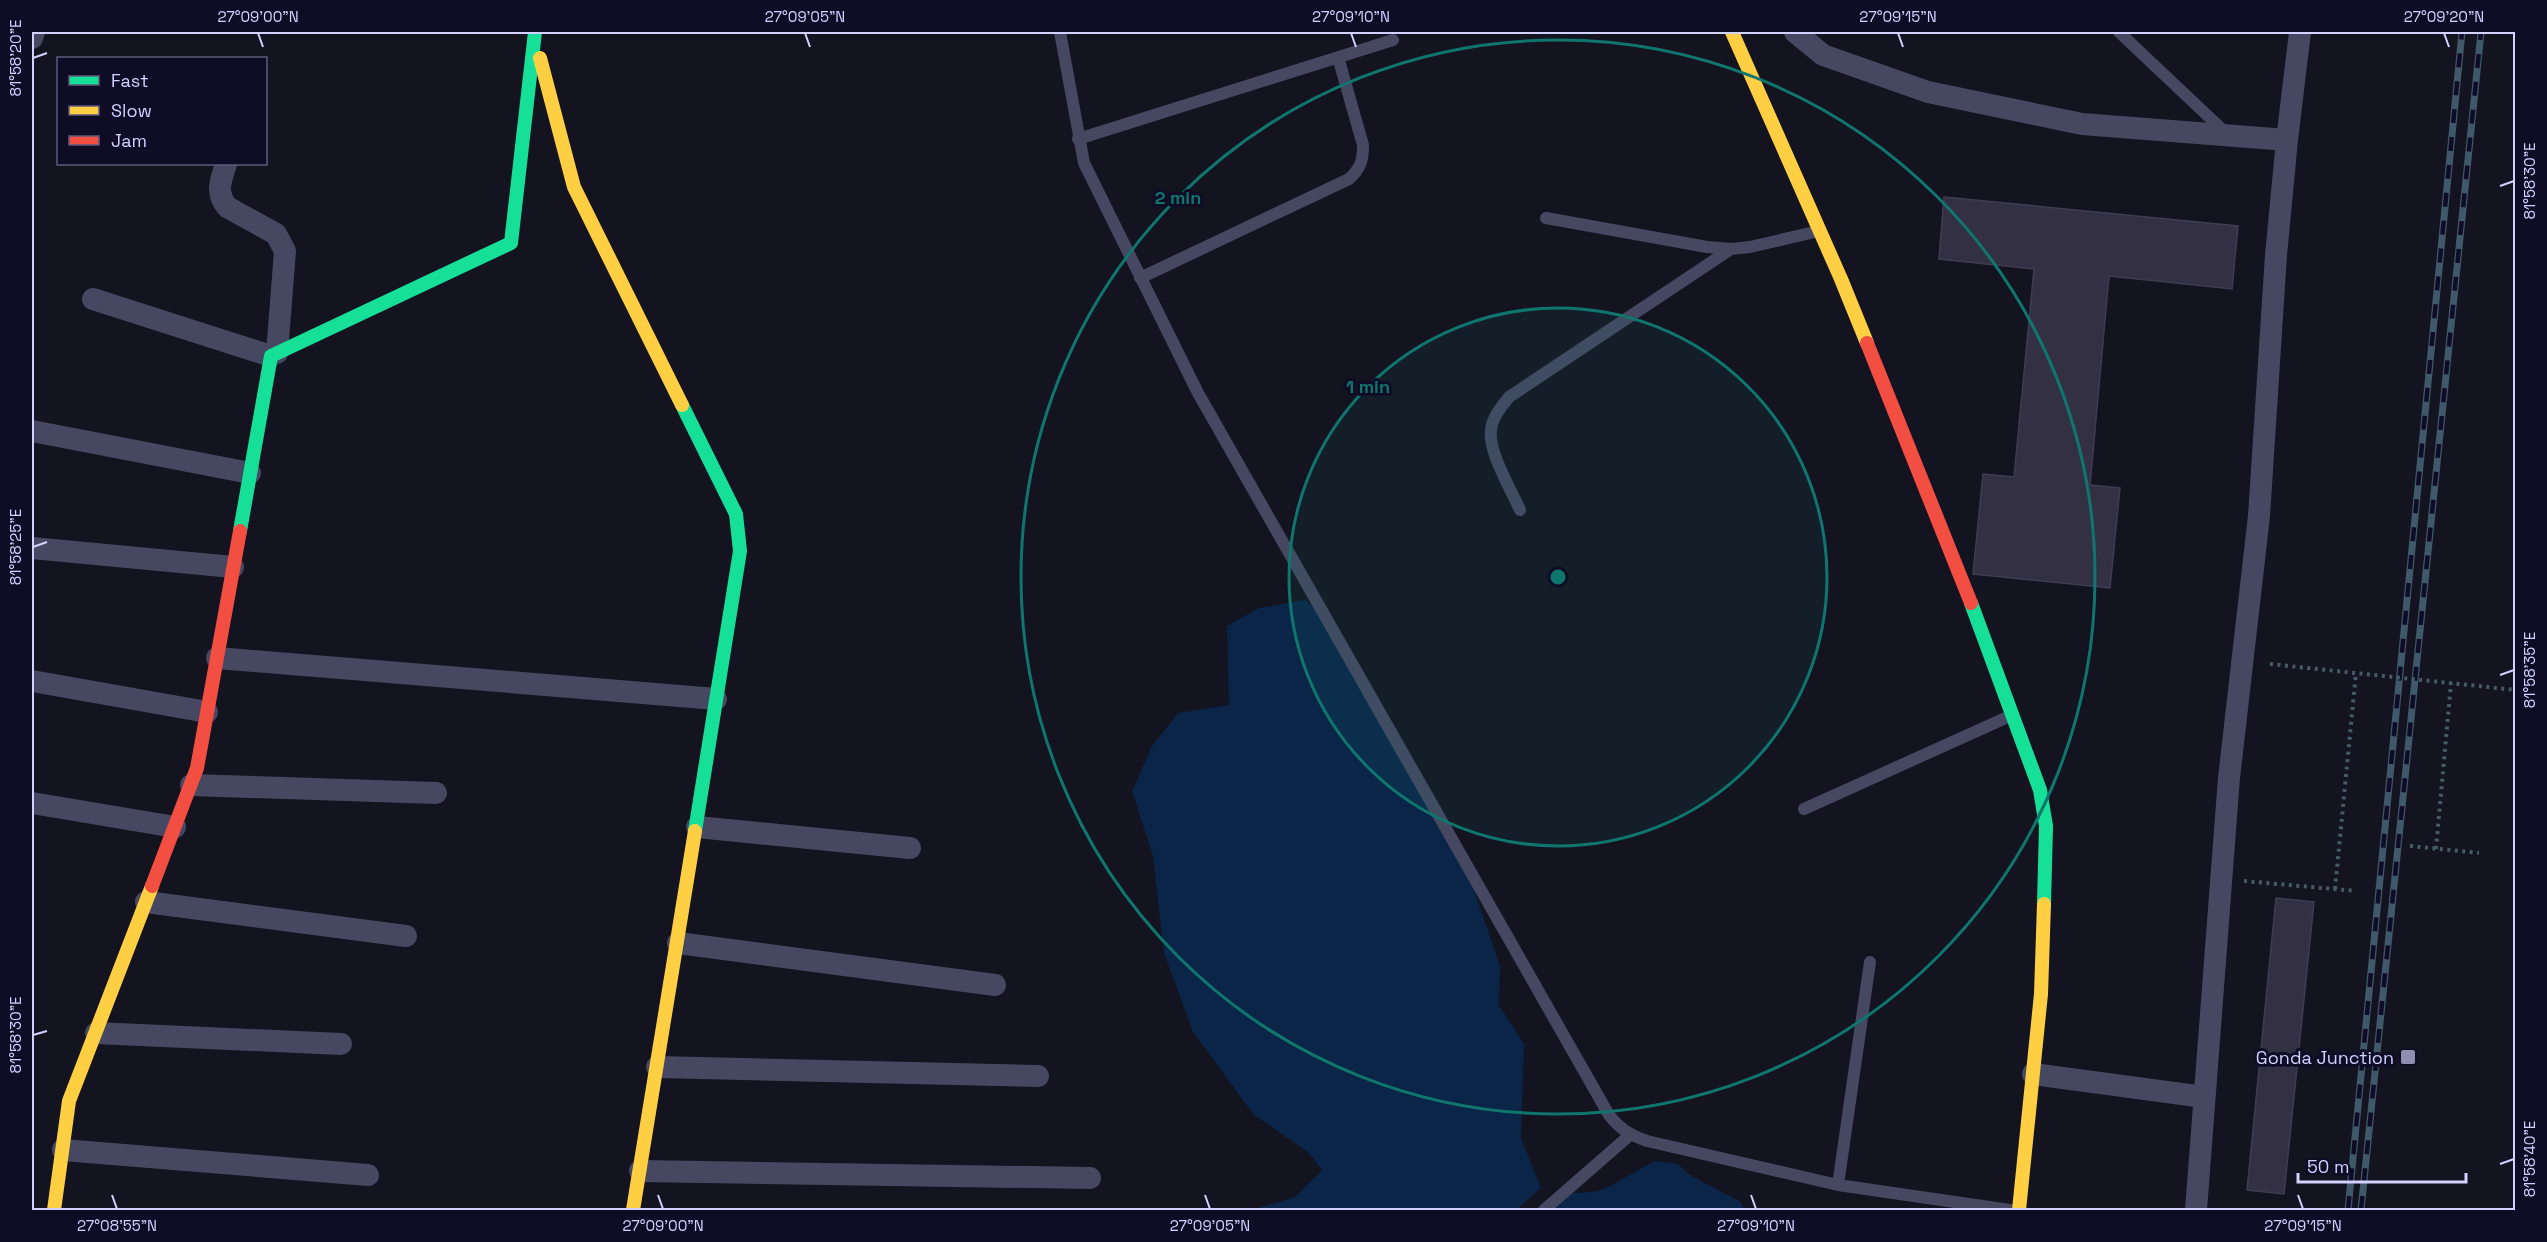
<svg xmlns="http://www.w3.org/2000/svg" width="2547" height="1242" font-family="'Space Grotesk',sans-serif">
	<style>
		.water { fill: #0b2548 }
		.building { fill: #323042; stroke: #3f3c54; stroke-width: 1.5 }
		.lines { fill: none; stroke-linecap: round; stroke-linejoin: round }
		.path { stroke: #475a67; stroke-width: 4; stroke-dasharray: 3 4.5; stroke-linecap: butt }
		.lane { stroke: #464761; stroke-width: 12 }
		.street { stroke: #464761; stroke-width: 22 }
		.fast { stroke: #16e098; stroke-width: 14 }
		.slow { stroke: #ffcf43; stroke-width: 14 }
		.jam { stroke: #f24e42; stroke-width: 14 }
		.rail-casing { stroke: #3f5969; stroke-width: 7 }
		.rail { stroke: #0f0d26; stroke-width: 4.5; stroke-dasharray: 14; stroke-linecap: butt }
		.path-bridge { stroke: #475a67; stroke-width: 4; stroke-dasharray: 3 4.5; stroke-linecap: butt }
		.ticks { fill: none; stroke: #d3d1ff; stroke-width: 2 }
		.ring { fill: none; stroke: #0f766e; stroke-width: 3 }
		.poi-dot { fill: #908eb1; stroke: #0f0d26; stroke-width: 2 }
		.labels { text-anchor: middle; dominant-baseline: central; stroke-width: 6; stroke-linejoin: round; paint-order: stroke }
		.poi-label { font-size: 18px; fill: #d3d1ff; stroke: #0f0d26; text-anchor: end }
		.centre { fill: #0f766e; stroke: #0f0d26; stroke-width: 3 }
		.ring-label { font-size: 18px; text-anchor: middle; font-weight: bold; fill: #0f766e; stroke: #0f0d26; stroke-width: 6; stroke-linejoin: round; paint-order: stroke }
		.neatline { fill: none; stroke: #d3d1ff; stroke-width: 2 }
		.ticks-label { font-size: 15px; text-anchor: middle; fill: #d3d1ff }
	</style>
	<rect width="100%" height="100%" fill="#141320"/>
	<!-- water -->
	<path class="water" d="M1305 600 1332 623 1409 767 1435 822 1472 884 1500 966 1499 1005 1524 1044 1521 1138 1541 1188 1516 1210H1260L1258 1208 1295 1197 1322 1170 1308 1152 1254 1115 1193 1032 1164 953 1153 856 1132 791 1152 746 1178 713 1229 705 1227 626 1259 608Z
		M1655 1161 1678 1164 1690 1175 1741 1202 1744 1210H1538C1542 1206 1546 1200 1551 1197 1562 1190 1590 1196 1606 1188 1623 1180 1638 1169 1655 1161Z"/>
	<!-- building -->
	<path class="building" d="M1944 197 2238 226 2232 289 2109 276 2090 485 2120 488 2110 588 1973 574 1983 474 2014 477 2034 269 1939 259Z
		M2276 898 2314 902 2284 1194 2247 1190Z"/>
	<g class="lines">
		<!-- path -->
		<path class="path" d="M2410 846 2479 853
			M2436 849 2451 683
			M2244 881 2356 891
			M2335 889 2356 673"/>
		<!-- lane -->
		<path class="lane" d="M1060 32 1084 163 1198 393 1609 1115C1620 1129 1630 1135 1647 1141L1838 1185 2010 1210
			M2119 32 2227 134
			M1078 139 1393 40
			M1546 218 1707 247 1731 249 1750 247 1819 231
			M1140 278 1349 179C1361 168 1363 160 1363 145L1338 57
			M1520 510C1511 489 1488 452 1491 430 1492 418 1501 407 1509 397L1731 249
			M1804 809 2010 716
			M1838 1185 1870 962
			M1544 1210 1630 1135"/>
		<!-- street -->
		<path class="street" d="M1795 32 1823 55 1928 92 2082 124 2287 140 2300 32
			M32 38 34 32
			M226 164C221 180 215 192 227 207L276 234 285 251 277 353
			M93 299 271 356
			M32 431 250 473
			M32 548 233 567
			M217 658 716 699
			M32 681 207 712
			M191 785 436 793
			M32 803 175 827
			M697 827 910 848
			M146 902 406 936
			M678 943 995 985
			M96 1033 341 1044
			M657 1067 1038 1076
			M2033 1074 2204 1097
			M63 1150 368 1175
			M640 1171 1090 1178
			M2196 1210 2229 778 2259 516 2276 255 2287 140"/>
		<!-- fast -->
		<path class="fast" d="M682 405 736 514 740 551 695 831
			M240 531 271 356 511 243 535 32
			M1971 603 2040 790 2046 826 2044 904"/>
		<!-- slow -->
		<path class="slow" d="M1732 32 1841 279 1867 343
			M540 58 574 187 682 405
			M54 1210 69 1101 152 886
			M633 1210 695 831
			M2019 1210 2041 994 2044 904"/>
		<!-- jam -->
		<path class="jam" d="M1867 343 1971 603
			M152 886 197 768 240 531"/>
		<defs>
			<path id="rail" d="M2348 1210 2462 32
				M2361 1210 2481 32"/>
		</defs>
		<!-- rail casing -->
		<use href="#rail" class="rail-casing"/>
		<!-- rail -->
		<use href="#rail" class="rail"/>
		<!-- path-bridge -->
		<path class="path-bridge" d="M2270 664 2516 690"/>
	</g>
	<!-- ticks -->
	<path class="ticks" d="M258 33 263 47M805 33 810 47M1351 33 1356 47M1898 33 1903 47M2444 33 2449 47M33 58 47 53M2500 186 2514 181M33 547 47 542M2500 675 2514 670M33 1035 47 1031M2500 1164 2514 1159M112 1195 117 1209M658 1195 663 1209M1205 1195 1210 1209M1751 1195 1756 1209M2298 1195 2303 1209"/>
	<!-- distance rings -->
	<circle cx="1558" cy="577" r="269" fill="#0f766e" fill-opacity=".12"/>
	<g class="ring">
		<circle cx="1558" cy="577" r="269"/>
		<circle cx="1558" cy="577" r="537"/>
	</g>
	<!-- markers -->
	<rect class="poi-dot" x="2400" y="1049" width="16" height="16" rx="3"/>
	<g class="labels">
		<!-- poi labels -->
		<g class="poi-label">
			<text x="2394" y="1057">Gonda Junction</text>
		</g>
	</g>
	<circle cx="1558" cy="577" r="9" class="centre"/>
	<g class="ring-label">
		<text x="1178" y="204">2 min</text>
		<text x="1368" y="393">1 min</text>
	</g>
	<!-- border -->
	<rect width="2547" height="1242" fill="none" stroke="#0f0d26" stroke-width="66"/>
	<!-- legend -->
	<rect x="57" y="57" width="210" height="108" fill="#0f0d26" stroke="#5d5b7d" stroke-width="1.5"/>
	<rect x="69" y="76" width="30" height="9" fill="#16e098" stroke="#5d5b7d" stroke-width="1.5"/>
	<text x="111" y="87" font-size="18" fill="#d3d1ff">Fast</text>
	<rect x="69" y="106" width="30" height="9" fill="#ffcf43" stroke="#5d5b7d" stroke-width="1.5"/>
	<text x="111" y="117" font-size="18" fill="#d3d1ff">Slow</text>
	<rect x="69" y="136" width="30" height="9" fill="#f24e42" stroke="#5d5b7d" stroke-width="1.5"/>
	<text x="111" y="147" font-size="18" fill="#d3d1ff">Jam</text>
	<!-- scale -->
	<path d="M2298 1173v9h168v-9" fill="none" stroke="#d3d1ff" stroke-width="3"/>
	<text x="2307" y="1173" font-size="18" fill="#d3d1ff" stroke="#0f0d26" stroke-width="4.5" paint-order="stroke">50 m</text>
	<rect x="33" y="33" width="2481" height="1176" class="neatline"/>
	<g class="ticks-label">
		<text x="258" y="22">27°09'00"N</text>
		<text x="805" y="22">27°09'05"N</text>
		<text x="1351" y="22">27°09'10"N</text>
		<text x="1898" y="22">27°09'15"N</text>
		<text x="2444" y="22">27°09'20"N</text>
		<text transform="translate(16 58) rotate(-90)" y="5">81°58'20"E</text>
		<text transform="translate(2530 181) rotate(-90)" y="5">81°58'30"E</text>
		<text transform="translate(16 547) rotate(-90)" y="5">81°58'25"E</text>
		<text transform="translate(2530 670) rotate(-90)" y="5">81°58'35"E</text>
		<text transform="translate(16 1035) rotate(-90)" y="5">81°58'30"E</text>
		<text transform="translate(2530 1159) rotate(-90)" y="5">81°58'40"E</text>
		<text x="117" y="1231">27°08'55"N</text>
		<text x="663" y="1231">27°09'00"N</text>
		<text x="1210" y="1231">27°09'05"N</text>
		<text x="1756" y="1231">27°09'10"N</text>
		<text x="2303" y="1231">27°09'15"N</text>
	</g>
</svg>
